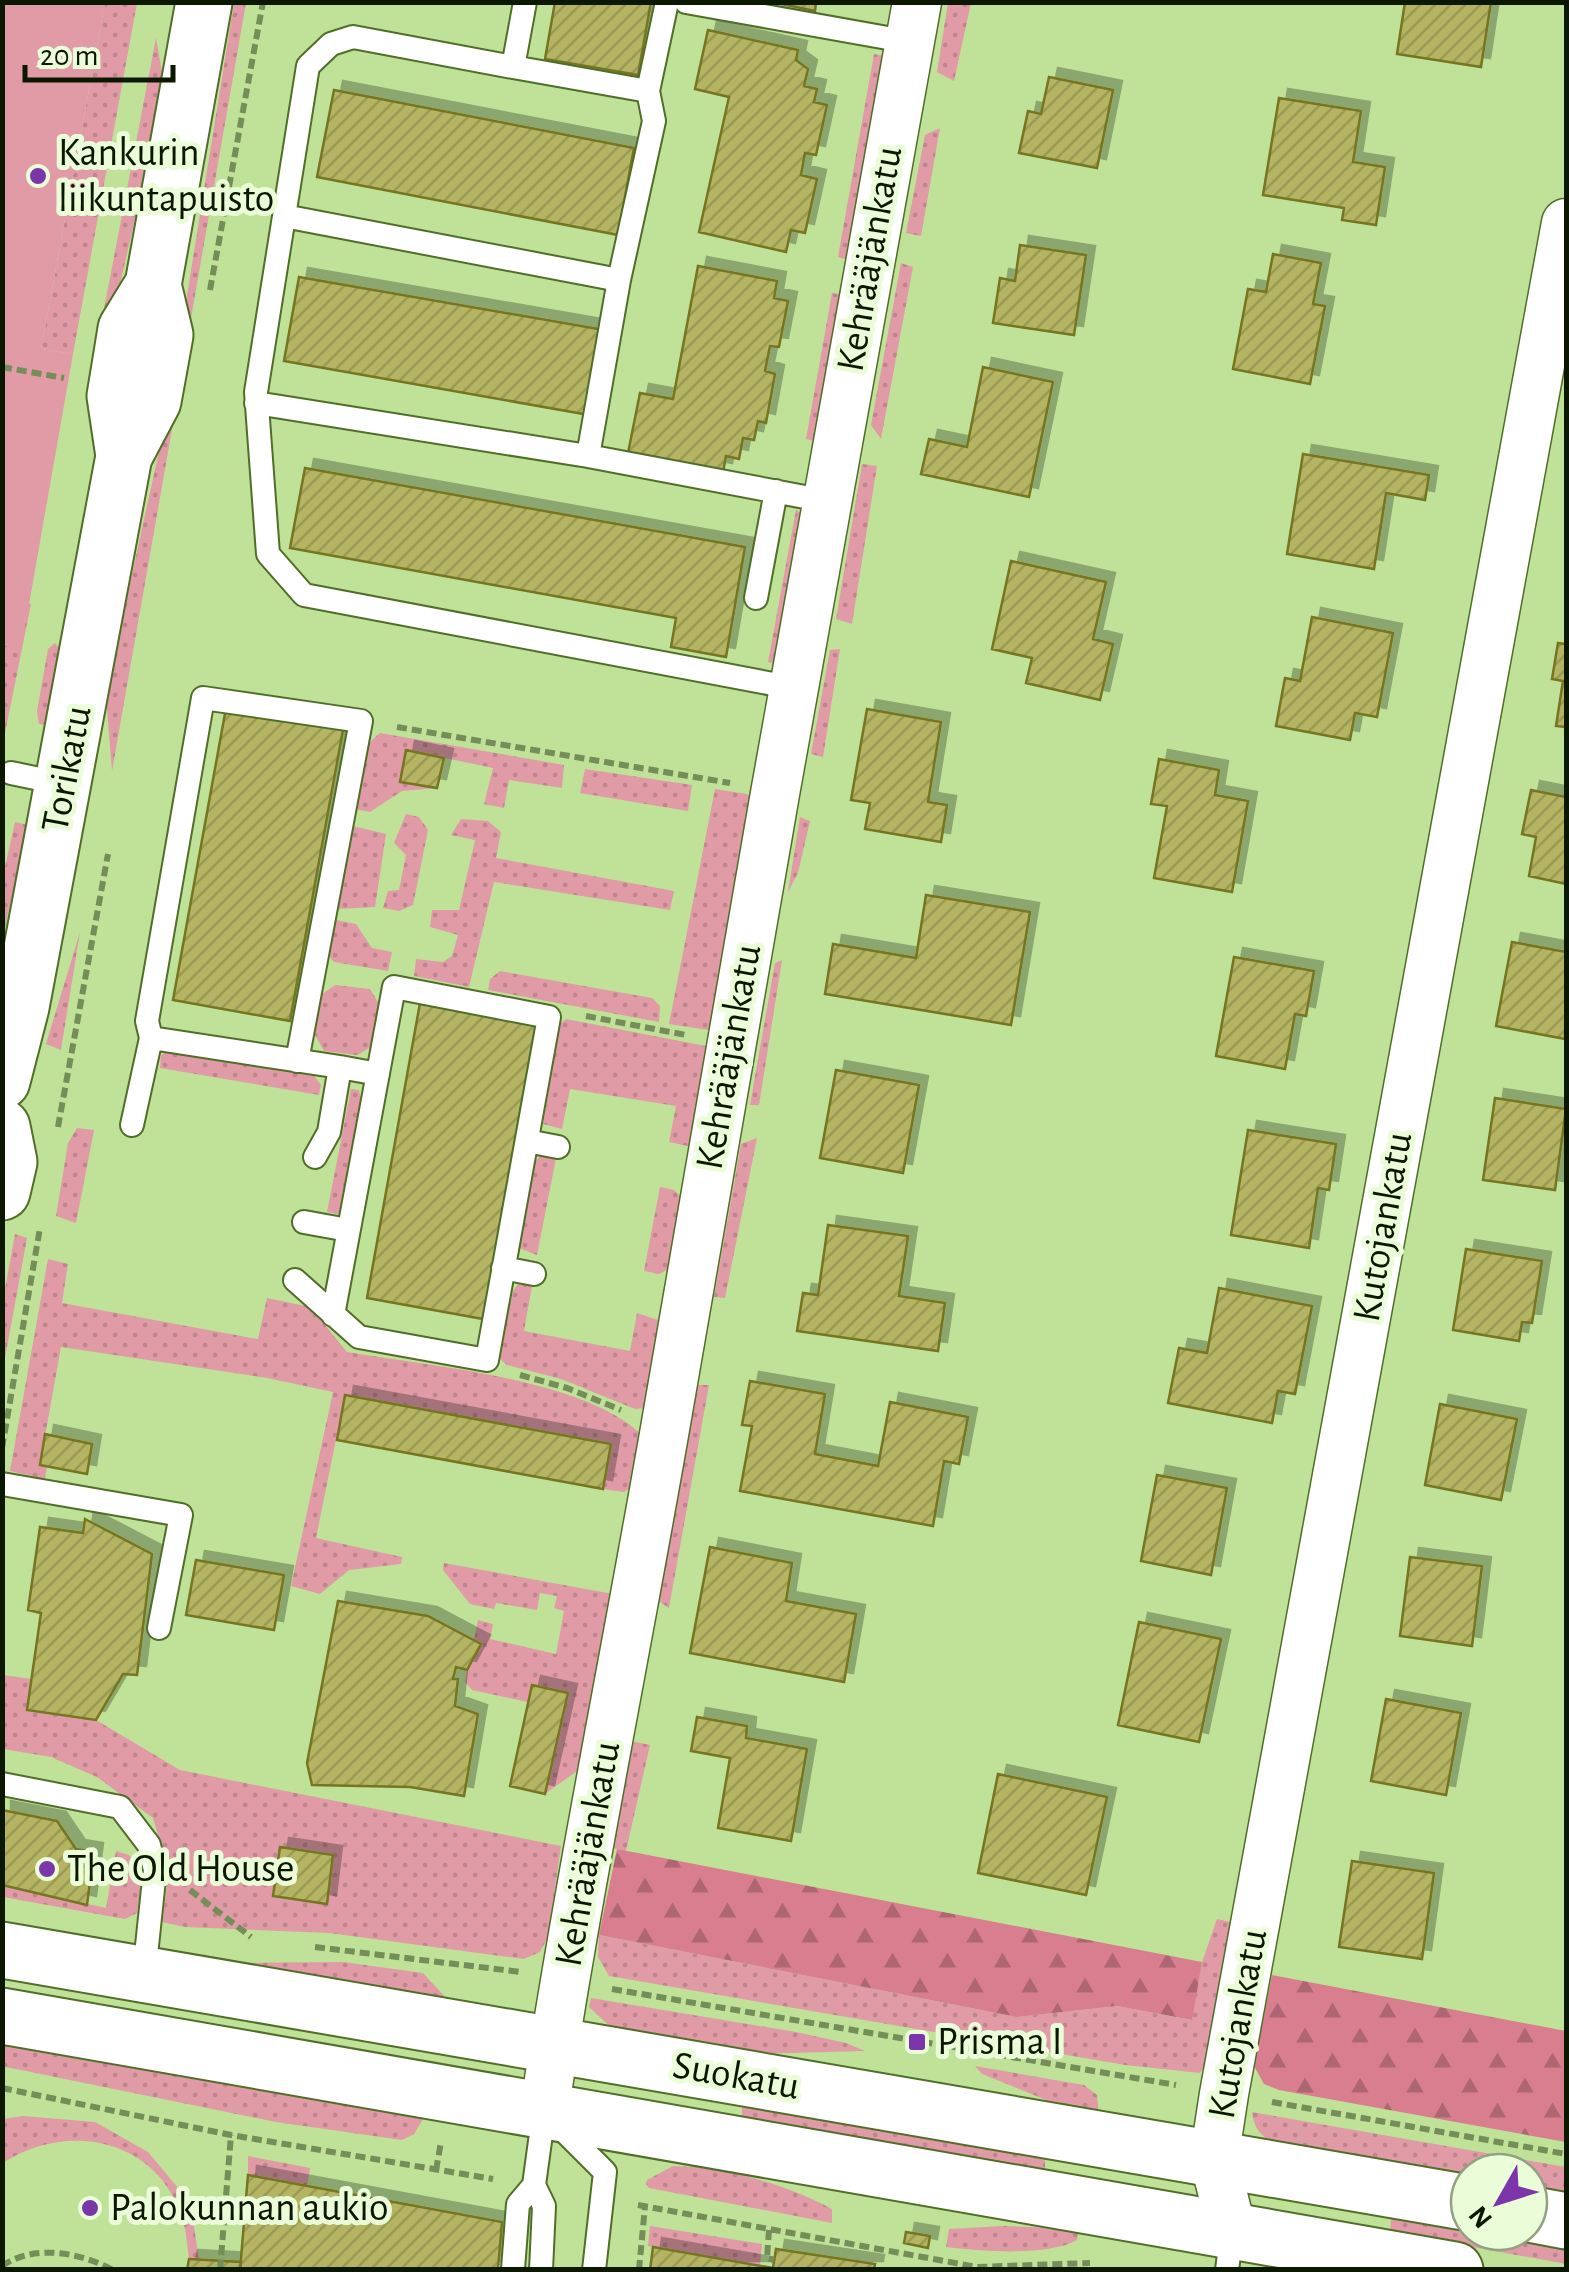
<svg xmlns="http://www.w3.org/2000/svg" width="1569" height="2272" font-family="'Alegreya Sans',sans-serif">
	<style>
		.grass { fill: url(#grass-dots) }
		.forest { fill: url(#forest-firs) }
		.garden { fill: #e09ba6 }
		.building { fill: url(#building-hatch); stroke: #767521; stroke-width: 2.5; filter: url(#shadow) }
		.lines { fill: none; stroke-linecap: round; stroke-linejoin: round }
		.service-casing { stroke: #506e27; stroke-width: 26 }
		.minor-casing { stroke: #506e27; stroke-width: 51 }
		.tertiary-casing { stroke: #506e27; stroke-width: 59 }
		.path { stroke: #748d59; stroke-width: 6; stroke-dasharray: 10 5; stroke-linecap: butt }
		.service { stroke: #fff; stroke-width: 22 }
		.minor { stroke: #fff; stroke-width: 48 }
		.tertiary { stroke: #fff; stroke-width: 55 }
		.poi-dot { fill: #7c36a9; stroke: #eafdd8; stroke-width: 4 }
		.labels { text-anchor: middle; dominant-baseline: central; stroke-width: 10; stroke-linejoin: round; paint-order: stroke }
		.poi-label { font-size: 40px; fill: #0c1700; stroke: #eafdd8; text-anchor: start }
		.street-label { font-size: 40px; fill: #0c1700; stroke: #eafdd8 }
	</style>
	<defs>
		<pattern id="grass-dots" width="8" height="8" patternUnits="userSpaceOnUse" patternTransform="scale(2.5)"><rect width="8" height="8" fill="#e09ba6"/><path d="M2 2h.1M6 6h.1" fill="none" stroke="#bf858d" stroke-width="1.8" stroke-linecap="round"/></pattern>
		<pattern id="forest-firs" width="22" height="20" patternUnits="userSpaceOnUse" patternTransform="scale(2.5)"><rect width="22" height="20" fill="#d87e8e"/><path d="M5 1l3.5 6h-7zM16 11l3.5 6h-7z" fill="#ae6672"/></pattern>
		<pattern id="building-hatch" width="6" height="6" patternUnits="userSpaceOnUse" patternTransform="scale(2.5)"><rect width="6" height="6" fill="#b4b463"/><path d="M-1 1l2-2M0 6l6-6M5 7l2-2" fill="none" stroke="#9a9a54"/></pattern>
		<filter id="shadow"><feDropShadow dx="9" dy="-9" stdDeviation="0" flood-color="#0004"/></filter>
	</defs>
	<rect width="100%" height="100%" fill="#bfe298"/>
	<!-- grass -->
	<path class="grass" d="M105 3H137L73 354 41 349Z
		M234 3H246L186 347 176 364Z
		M948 3H971L954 81 937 72Z
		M156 38 165 89 105 349 97 345Z
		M874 54 884 56 856 262 838 257Z
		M940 128 921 236 906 233 925 135Z
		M901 263 913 267 881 439 871 425Z
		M832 293 849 296 819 442 806 439Z
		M172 392 178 395 112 771 106 697 111 670Z
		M862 464 877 466 852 624 836 619Z
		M796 510 809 517 782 665 768 662Z
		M3 599 31 604 3 743Z
		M55 643 60 649 47 725 39 724 37 711 48 649Z
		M840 649 823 757 811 754 830 650Z
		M380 733 564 765 562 788 509 780 504 808 484 804 493 768 407 750 401 782 437 788 402 791 370 812 355 809C359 783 356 750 380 733Z
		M585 769 692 785 688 811 580 793Z
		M715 789 747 794 757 800 715 1031 669 1024Z
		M406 814 419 817 428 830 413 905 399 911 383 908 388 891 399 890 406 855 394 843Z
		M800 817 810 821 798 873 788 892Z
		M461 819 488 821 501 832 496 858 674 891 670 910 494 882 469 987 414 976 416 959 443 962 452 956 458 935 430 927 432 910H459L475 840 451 835Z
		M15 822 28 825 3 936V876Z
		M353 826 386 834 375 907 337 909Z
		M336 920 356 924 372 948 392 952 388 971 334 962 329 956Z
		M80 932 61 1050 46 1044Z
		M782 960 759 1105H750L775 963Z
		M500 971 652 998 660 1006 659 1022 488 990 490 979Z
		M335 985 370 989 379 1004 371 1047 357 1055 324 1051 315 1035 321 995Z
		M566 1019 711 1047 692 1147 669 1142 676 1106 570 1089 562 1129 543 1124 560 1024Z
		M168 1051 314 1076 321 1085 319 1095 160 1068 161 1055Z
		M351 1089 359 1090 362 1104 339 1214 327 1212Z
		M77 1128 94 1130 76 1223 56 1216 68 1143Z
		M757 1138 725 1298 714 1297 741 1144Z
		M540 1156 556 1158 537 1255 519 1248 533 1164Z
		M660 1187 674 1190 684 1200 672 1267 659 1274 644 1271Z
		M15 1234 27 1238 3 1369V1300Z
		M48 1259 68 1264 62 1303 258 1339 267 1298 310 1307 347 1352C428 1366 583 1378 642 1435L633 1486 624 1492 603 1489 611 1443 345 1395 316 1538 402 1557 401 1564 349 1570 320 1594 291 1586 333 1392 267 1378 61 1347 40 1464 47 1466 45 1479 10 1471Z
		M518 1284 532 1286 524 1331 630 1351 637 1313 661 1321 646 1408 635 1409 561 1379 507 1365 498 1357 513 1291Z
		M697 1385H709L669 1608 657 1600Z
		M444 1563 613 1594 581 1768 545 1794 568 1693 532 1685 528 1702 472 1690 465 1682 467 1670 481 1645 474 1641 478 1620 493 1624 490 1639 556 1654 564 1611 554 1608 557 1596 540 1593 537 1610 496 1603 494 1609 470 1604 443 1570Z
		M2 1675 32 1679 27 1710 96 1720 180 1770 561 1846 548 1937 540 1952 524 1959 329 1933 185 1927 162 1922 169 1872 153 1818 97 1777 51 1757 3 1749Z
		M631 1741 650 1745 626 1851 607 1847Z
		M116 1851 129 1855 143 1870 137 1913 125 1919 3 1897 2 1885 106 1908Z
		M1217 1919 1235 1923 1213 2051 1200 2073 1125 2065 609 1976 598 1957 599 1935 1017 2017 1117 2006 1191 2020 1202 1962Z
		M343 1962 423 1973 448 2000 231 1963Z
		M591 1998 796 2032 846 2043 865 2051 754 2054 614 2030 589 2007Z
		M2 2043 425 2116 414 2134 402 2140 276 2122 6 2067 3 2066Z
		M975 2066 1084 2085 1097 2095 1099 2117 1056 2104 982 2074Z
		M742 2104 1045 2156V2172L742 2121Z
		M1252 2112 1566 2167V2196L1529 2190V2172H1469V2180L1281 2149C1265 2138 1254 2132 1252 2112Z
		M23 2116 95 2122 148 2152 184 2195 192 2214 199 2259H189C187 2243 186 2227 180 2212 153 2137 65 2122 3 2163V2119Z
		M248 2156 310 2168 307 2187 248 2175Z
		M673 2166C726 2167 785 2184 832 2209V2223L649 2188 646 2184 647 2180Z
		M1391 2218 1566 2248V2264L1390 2232Z
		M650 2226 762 2244 760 2265 648 2246Z
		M1003 2226 1079 2229 1077 2240C1047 2257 980 2251 946 2247L949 2229Z"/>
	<!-- forest -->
	<path class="forest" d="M617 1849 1202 1962 1192 2020 1117 2006 1017 2017 599 1935Z
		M1272 1975 1566 2031V2142L1279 2090 1264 2084 1254 2066Z"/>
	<!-- garden -->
	<path class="garden" d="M3 2 105 3 41 349 73 354 21 650 2 645Z"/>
	<!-- building -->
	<path class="building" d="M555 2H651L638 75 545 59Z
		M772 2H816L815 11Z
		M1405 2H1491L1481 67 1397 54Z
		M708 30 798 50 796 60 808 69 804 86 817 89 814 102 827 105 816 155 805 153 801 175 817 179 805 233 791 230 786 252 699 232 729 97 695 89Z
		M1049 77 1113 90 1097 168 1019 153 1028 111 1041 114Z
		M334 90 634 148 618 235 317 177Z
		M1279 98 1361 111 1353 162 1385 167 1376 225 1342 220 1344 208 1263 195Z
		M1020 245 1086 255 1074 335 993 323 1000 278 1015 281Z
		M1273 254 1321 263 1313 304 1325 306 1310 384 1233 369 1248 289 1266 292Z
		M698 266 777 281 774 298 788 301 779 347 770 346 765 371 775 374 766 423 758 421 754 440 743 438 739 459 726 456 723 472 628 453 640 393 673 399Z
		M299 277 604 330 589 415 284 361Z
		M983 367 1053 382 1029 497 921 474 929 439 967 447Z
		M1303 454 1429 475 1425 500 1386 493 1374 569 1287 554Z
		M305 468 745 547 726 657 671 647 676 618 290 548Z
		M1011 561 1106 582 1093 639 1113 644 1100 700 1026 683 1032 658 992 649Z
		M1312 617 1393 633 1377 717 1355 713 1350 740 1276 726 1285 678 1300 681Z
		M1558 643 1566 644V727L1556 726 1563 681 1552 679Z
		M226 708 343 730 290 1021 173 1000Z
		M867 709 941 722 928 802 947 805 941 842 865 829 870 803 851 800Z
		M406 750 444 758 437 788 400 782Z
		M1159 759 1219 770 1215 795 1248 801 1232 892 1154 878 1167 806 1151 804Z
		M1531 790 1566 797V884L1529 876 1536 837 1522 834Z
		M926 895 1030 912 1011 1025 825 994 833 944 916 958Z
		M1512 942 1566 952 1565 1039 1496 1026Z
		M1234 957 1314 971 1306 1016 1295 1014 1285 1069 1216 1056Z
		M420 1003 536 1024 483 1319 367 1298Z
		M836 1070 919 1085 903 1173 820 1158Z
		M1495 1098 1566 1109 1555 1190 1483 1180Z
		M1248 1130 1336 1144 1329 1190 1318 1188 1309 1248 1231 1235Z
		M828 1225 908 1236 899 1296 945 1303 938 1351 797 1331 803 1293 818 1295Z
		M1466 1249 1542 1261 1532 1323 1522 1322 1519 1341 1453 1330Z
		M1219 1288 1312 1306 1295 1394 1278 1391 1272 1423 1168 1403 1179 1348 1207 1353Z
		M750 1381 825 1394 815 1454 878 1466 890 1402 968 1417 959 1464 944 1461 933 1526 740 1491 752 1426 742 1425Z
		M345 1395 611 1444 603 1489 337 1440Z
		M1440 1404 1517 1419 1501 1500 1425 1485Z
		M45 1434 92 1444 87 1474 40 1465Z
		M1157 1475 1227 1488 1211 1575 1141 1561Z
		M85 1519 152 1554 137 1675 123 1674 96 1720 27 1710 41 1613 28 1610 40 1527 83 1533Z
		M710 1547 792 1563 786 1601 856 1614 844 1682 690 1653Z
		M1410 1557 1482 1566 1472 1646 1400 1636Z
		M196 1560 284 1575 274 1630 186 1615Z
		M338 1601 428 1616 481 1644 467 1670 456 1667 453 1679H458L455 1706 478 1714 464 1796 410 1787 312 1785 307 1763Z
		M1139 1622 1221 1639 1199 1742 1118 1725Z
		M532 1685 568 1693 545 1794 510 1786Z
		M1386 1699 1461 1713 1446 1795 1371 1781Z
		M697 1717 747 1726 746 1738 807 1749 791 1841 718 1828 730 1758 691 1751Z
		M998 1774 1107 1797 1086 1895 978 1873Z
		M2 1810 57 1821 76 1849 94 1852 87 1905 2 1885Z
		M280 1847 333 1855 327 1904 273 1896Z
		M1352 1861 1434 1873 1422 1959 1339 1947Z
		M248 2175 502 2222 498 2268 514 2270H240Z
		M906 2232 930 2236 928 2248 904 2243Z
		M653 2247 773 2268 776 2249 875 2264 874 2270H650Z
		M189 2259 241 2262 240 2270H187Z"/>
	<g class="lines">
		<defs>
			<path id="service" d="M525 2 513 67 353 37 331 44 308 66 256 392 268 554 304 595 794 688
				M667 2 648 91 654 121 619 280 588 456 826 501
				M686 2 910 42
				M513 67 648 91
				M284 216 619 280
				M256 403 588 456
				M756 598 776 491
				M11 773 64 784
				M151 1038 147 1021 203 698 361 721 297 1061
				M132 1125 151 1038 340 1067
				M527 1141 558 1147
				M315 1157 329 1132 340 1067 378 1074
				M304 1222 348 1230
				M503 1268 534 1274
				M295 1280 359 1337 487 1360 549 1017 394 987 333 1315
				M2 1484 181 1515 159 1628
				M2 1784 120 1807 149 1845 155 1870 144 1974
				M557 2124 605 2172 594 2270
				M513 2269 518 2204 534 2185
				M541 2270 544 2206 534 2185 544 2112
				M1227 2270 1232 2231"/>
			<path id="minor" d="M544 2112C579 1881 626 1653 666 1423 748 949 829 475 917 2
				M1232 2231 1214 2159 1224 2094 1566 223"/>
			<path id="tertiary" d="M124 456 115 396 120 366 126 329 153 285 204 2
				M2 1081 21 1007 124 456 153 401 165 335 153 285
				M2 1127 9 1162 2 1192
				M2 1950 1469 2203
				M2 2016 1455 2270
				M1529 2214 1566 2221"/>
		</defs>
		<!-- service casing -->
		<use href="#service" class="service-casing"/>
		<!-- minor casing -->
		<use href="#minor" class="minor-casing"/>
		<!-- tertiary casing -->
		<use href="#tertiary" class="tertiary-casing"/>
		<!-- path -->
		<path class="path" d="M210 290 263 2
			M2 367 64 378
			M397 727 730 783
			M586 1016 686 1035
			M58 1127 108 854
			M520 1375 567 1388 621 1410
			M2 1448 40 1228
			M190 1890 251 1937
			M315 1947 521 1972
			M612 1989 1176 2085
			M2 2088 231 2135 493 2179
			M1272 2102 1566 2154
			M436 2170 441 2142
			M638 2205 977 2267 1090 2263
			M769 2230 767 2258 774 2260
			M2 2266C34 2244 79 2252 113 2270
			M220 2270 231 2135
			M639 2270 645 2206"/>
		<!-- service -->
		<use href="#service" class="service"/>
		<!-- minor -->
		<use href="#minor" class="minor"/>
		<!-- tertiary -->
		<use href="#tertiary" class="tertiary"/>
	</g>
	<!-- markers -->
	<g class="poi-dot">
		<circle cx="38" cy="176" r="10"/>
		<circle cx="47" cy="1869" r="10"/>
		<rect x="907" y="2032" width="20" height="20" rx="5"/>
		<circle cx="90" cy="2208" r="10"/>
	</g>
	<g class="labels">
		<!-- poi labels -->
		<g class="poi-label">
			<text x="58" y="153">Kankurin<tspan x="58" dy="46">liikuntapuisto</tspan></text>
			<text x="67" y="1869">The Old House</text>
			<text x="937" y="2042">Prisma I</text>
			<text x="110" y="2208">Palokunnan aukio</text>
		</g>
		<!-- street labels -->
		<g class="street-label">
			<text transform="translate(870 259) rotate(-80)">Kehrääjänkatu</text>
			<text transform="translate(67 769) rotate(-79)">Torikatu</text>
			<text transform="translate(729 1057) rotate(-80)">Kehrääjänkatu</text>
			<text transform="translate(1383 1227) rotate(-80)">Kutojankatu</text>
			<text transform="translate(588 1854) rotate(-80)">Kehrääjänkatu</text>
			<text transform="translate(1238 2024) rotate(-80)">Kutojankatu</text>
			<text transform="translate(736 2076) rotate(10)">Suokatu</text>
		</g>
	</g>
	<!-- border -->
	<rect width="1569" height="2272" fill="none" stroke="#0c1700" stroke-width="10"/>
	<!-- north arrow -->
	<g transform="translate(1499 2202) rotate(231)"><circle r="48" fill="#eafdd8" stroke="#91a182" stroke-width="2.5"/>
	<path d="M0-8L18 38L0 25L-18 38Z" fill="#7c36a9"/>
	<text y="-15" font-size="28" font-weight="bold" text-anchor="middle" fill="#0c1700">N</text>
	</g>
	<!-- scale -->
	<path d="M25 65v15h148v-15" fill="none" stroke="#0c1700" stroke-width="5"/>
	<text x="40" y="65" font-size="30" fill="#0c1700" stroke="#eafdd8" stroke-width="8" paint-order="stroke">20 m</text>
</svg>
